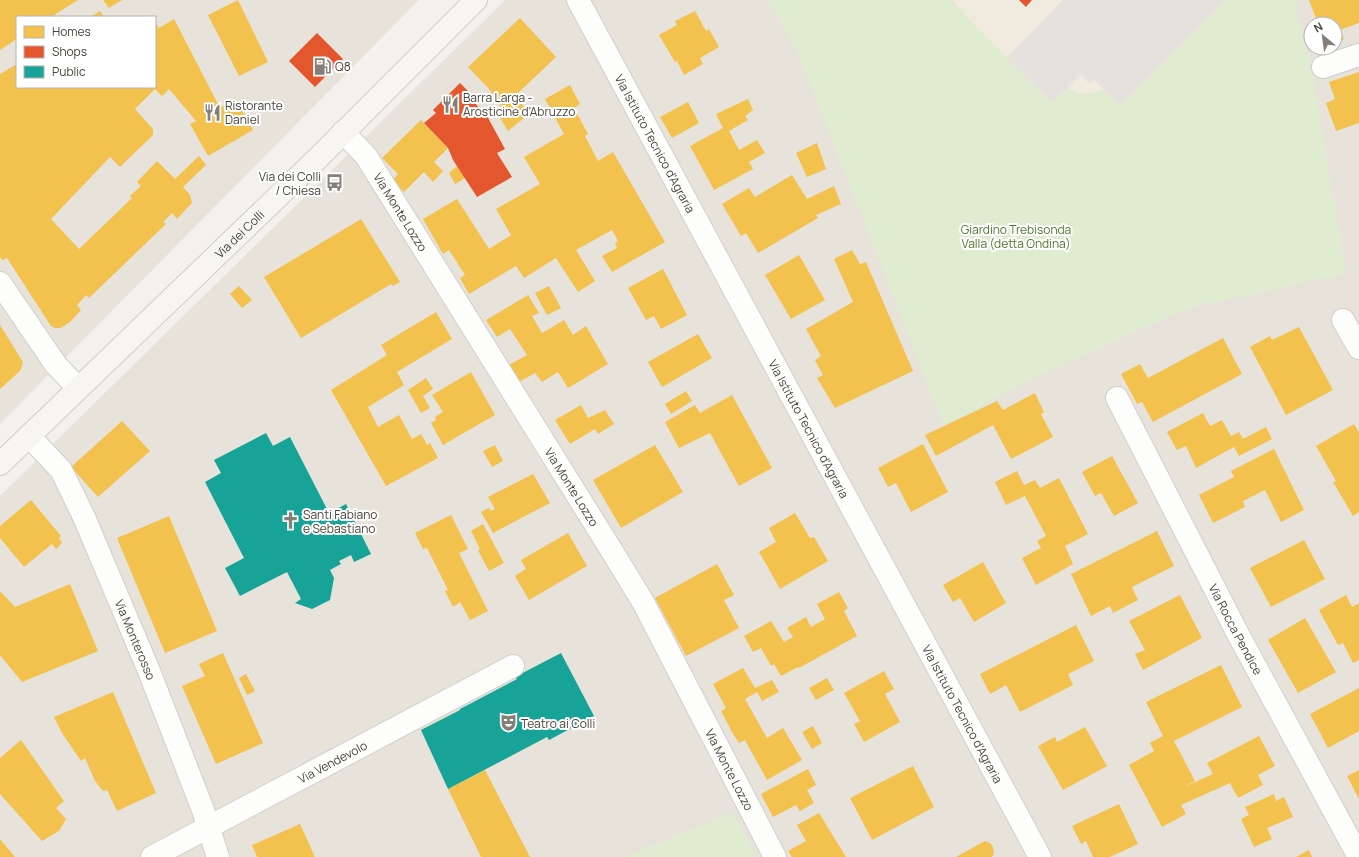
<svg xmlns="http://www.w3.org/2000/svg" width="1359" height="857" font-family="Manrope,sans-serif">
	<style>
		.residential { fill: #e7e3db; fill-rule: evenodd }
		.commercial { fill: #f1eade }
		.green { fill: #e0eccf }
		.parking { fill: #e5e2de }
		.homes { fill: #f2c14e }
		.shops { fill: #e4572e }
		.public { fill: #17a398 }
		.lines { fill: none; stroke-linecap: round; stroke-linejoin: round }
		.minor-casing { stroke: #d1cfcb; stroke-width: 24 }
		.secondary-casing { stroke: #d2cec4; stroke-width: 24 }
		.minor { stroke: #fdfdfc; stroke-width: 22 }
		.secondary { stroke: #f7f5f0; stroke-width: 22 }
		.labels { text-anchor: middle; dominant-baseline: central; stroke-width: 4; stroke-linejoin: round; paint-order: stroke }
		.poi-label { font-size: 12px; fill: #494339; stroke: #fff; text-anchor: start }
		.street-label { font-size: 12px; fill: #494339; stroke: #fff }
		.park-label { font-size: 12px; fill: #497a2d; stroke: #fff }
	</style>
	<rect width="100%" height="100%" fill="#f3f1ed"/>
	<!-- residential -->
	<path class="residential" d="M0 0H419L0 424ZM17 17H155V87H17Z
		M505 0H1359V857H0V496ZM1311 24H1335V48H1311Z"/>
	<!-- commercial -->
	<path class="commercial" d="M951 0H1227L1121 106 1104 90 1085 95 1067 88 1052 103Z"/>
	<!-- green -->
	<path class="green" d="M767 0H951L1052 103 1067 88 1085 95 1104 90 1121 106 1227 0H1294L1312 72 1346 273 1188 308 1024 382 944 426 796 48Z
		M733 813 756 857H625Z"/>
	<!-- parking -->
	<path class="parking" d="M1063 0H1227L1121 106 1094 80 1090 84 1080 75 1052 103 1006 58Z"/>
	<!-- homes -->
	<path class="homes" d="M0 0H78L51 17H17V39L0 50Z
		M103 0H122L109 8Z
		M238 0 268 62 239 76 208 15Z
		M1309 0H1359V23L1340 30 1344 39 1335 42V24H1318Z
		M100 11 104 17H90Z
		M695 11 706 31 709 29 719 47 700 58 703 64 684 75 677 61 675 62 659 35 677 25 675 21Z
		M520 18 556 57 516 95 529 114 508 131 495 110 501 106 489 89 468 67Z
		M174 19 220 108 235 98 253 130 208 156 190 124 196 121 169 89 162 96 155 89 135 109 153 129V135L120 167 110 157 51 219 79 249 132 198 130 196 141 186 137 182 157 161 175 179 199 156 206 165 183 187 190 195 192 203 177 219 172 213 163 222 166 224 89 298 86 295 77 305 81 310 71 321 61 328H55L51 326 7 258 2 260 0 257V74L17 64V87H155V22L159 28Z
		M1359 72V123L1336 131 1326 103 1335 99 1329 82Z
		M570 85 580 104 574 108 588 134 585 136 598 161 613 152 665 242 612 272 602 256 617 248 615 243 618 241 612 230 576 250 595 281 578 292 556 258 524 278 516 266 469 294 460 278 465 275 449 250 443 254 423 219 457 199 489 249 511 235 496 209 540 184 524 157 564 134 545 99Z
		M748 99 753 110 745 116 748 120 729 131 739 150 757 140 765 153 749 162 753 169 714 190 690 146 723 128 716 114Z
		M688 102 699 123 672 138 660 117Z
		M421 120 448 148 434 162 443 171 433 182 424 172 404 192 392 181 398 174 382 158Z
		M817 143 826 169 807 177 796 153Z
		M457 166 465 178 455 184 449 173Z
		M792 175 807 199 834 186 841 204 816 215 818 218 758 253 746 233 741 236 722 204 749 188 755 197Z
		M361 219 400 282 393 286 391 284 301 338 264 277Z
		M852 250 860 264 866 262 913 371 835 408 817 378 823 375 815 360 821 356 806 329 853 302 834 259Z
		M799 255 825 300 791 319 765 275Z
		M663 269 687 315 661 329 654 316 646 320 628 288Z
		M239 286 252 300 242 308 230 294Z
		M549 286 561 308 547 315 535 293Z
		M528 295 539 313 532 316 542 333 564 320 573 335 586 326 608 364 568 388 558 372 542 382 535 373 519 382 509 365 527 355 510 329 497 337 486 320Z
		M436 312 452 339 397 372 404 385 368 407 378 427 399 415 412 439 421 434 427 445 430 443 438 458 386 486 331 390 387 355 381 345Z
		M0 325 23 362 20 371 0 389Z
		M1299 327 1333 390 1286 415 1250 347 1270 336 1272 340Z
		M698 334 712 358 662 387 648 362Z
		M1223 338 1242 374 1153 422 1142 402 1137 404 1121 374 1140 364 1148 378Z
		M471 372 495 415 443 445 431 423 436 420 435 417 443 412 432 395Z
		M426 378 433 389 423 396 430 408 421 413 408 390Z
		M686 391 692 401 671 414 665 404Z
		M1035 393 1044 412 1041 414 1053 437 1011 459 993 425 936 456 925 435 997 401 1003 410Z
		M732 395 772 468 739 486 710 433 679 448 665 422 695 405 700 413Z
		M581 405 588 418 605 410 614 424 598 434 595 429 570 444 555 420Z
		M1203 413 1210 426 1222 420 1231 436 1239 432 1243 439 1266 427 1272 439 1239 456 1234 447 1196 468 1186 446 1177 450 1167 432Z
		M122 421 150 451 98 497 71 467Z
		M1354 424 1359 432V512L1353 516 1333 482 1336 481 1316 446Z
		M923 444 948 492 911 512 896 483 888 487 878 468Z
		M495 445 503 461 492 467 483 451Z
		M655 445 683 492 621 528 593 480Z
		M1274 449 1304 510 1281 522 1265 490 1243 501 1245 507 1213 523 1199 495 1234 477 1231 471Z
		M1112 456 1138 503 1114 516 1101 493 1095 496 1082 472Z
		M1017 471 1024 485 1035 480 1040 488 1059 478 1088 534 1065 546 1073 564 1036 585 1022 558 1041 548 1037 541 1046 536 1025 496 1006 505 995 482Z
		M533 474 550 503 493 533 481 512 489 508 491 511 495 509 488 497Z
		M31 500 61 536 59 538 62 543 56 549 52 544 24 567 0 538V526Z
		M795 513 810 538 814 537 828 561 780 589 759 552 776 542 769 528Z
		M451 515 468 549 459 553 488 611 470 620 460 602 453 607 445 591 448 590 427 548 423 549 415 533Z
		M169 516 217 631 165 653 117 538Z
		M483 524 504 563 489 571 478 550 480 549 471 531Z
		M1157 531 1174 566 1132 587 1138 600 1113 613 1110 606 1091 616 1071 574Z
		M568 533 587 566 529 600 515 576 526 569 521 560Z
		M1304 540 1325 579 1271 607 1250 568Z
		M983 562 1006 603 974 622 960 598 953 602 943 585Z
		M717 564 734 595 724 600 739 628 686 656 655 598Z
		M70 584 98 651 22 682 0 655V591L15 607Z
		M839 592 848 608 844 611 857 636 799 668 798 667 781 676 774 664 771 666 761 648 753 652 744 636 771 621 784 642 793 637 787 628 806 617 811 627 825 619 817 604Z
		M1180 595 1202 638 1143 670 1135 654 1145 650 1129 621Z
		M1346 595 1352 607 1359 603V660L1353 663 1343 643 1338 645 1319 610Z
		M1305 618 1336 672 1298 693 1268 640Z
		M1076 625 1094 661 1068 674 1073 685 1020 712 1006 685 990 694 980 674Z
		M223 653 263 743 216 764 182 686 205 676 199 664Z
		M1221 665 1242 707 1174 741 1195 781 1184 787 1213 774 1207 763 1259 736 1275 766 1258 775 1263 785 1238 798 1230 783 1181 805 1186 814 1162 827 1129 765 1154 751 1150 743 1163 736 1146 702Z
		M743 668 755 688 772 680 779 692 762 701 757 692 745 699 767 738 783 728 802 760 767 780 745 740 739 743 732 732 721 711 726 708 713 684Z
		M884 671 894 689 885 694 900 722 864 742 854 724 860 721 844 693Z
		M246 674 255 691 247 695 239 678Z
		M827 678 834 690 816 700 809 688Z
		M1359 688V731L1328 748 1310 714Z
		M113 692 156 793 117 811 107 790 103 791 95 781 85 758 81 761 62 733 54 717Z
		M813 726 822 743 812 749 802 732Z
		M1085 727 1107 766 1063 790 1038 746 1055 737 1057 742Z
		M21 740 64 801 56 808 66 819 59 831 42 841 0 794V758Z
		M913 766 934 807 872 840 850 798Z
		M808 769 816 785 807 790 814 803 800 811 796 805 773 817 761 794Z
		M485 770 530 857H481L448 789Z
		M1359 770V799L1347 776Z
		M1274 794 1276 801 1284 797 1293 817 1267 828 1272 839 1254 847 1241 819 1249 815 1245 807Z
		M1119 804 1138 844 1110 857H1093L1086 841 1081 844 1072 826Z
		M819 813 846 857H792L788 851 806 841 797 825Z
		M300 824 315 857H257L252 845Z
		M0 839 15 857H0Z
		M985 841 990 843 993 847 994 853 992 857H956Z
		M1309 850 1312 857H1296Z"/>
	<!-- shops -->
	<path class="shops" d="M1019 0H1032L1026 7Z
		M317 33 343 59 315 87 289 61Z
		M460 83 476 99 474 102 487 116 505 149 497 153 512 177 477 197 453 160 448 148 424 123 436 113 433 110Z"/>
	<!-- public -->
	<path class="public" d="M266 433 273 446 290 437 329 513 346 504 371 554 354 562 351 555 339 561 341 564 330 570 334 578 330 600 312 609 295 603 301 599 287 572 240 596 225 568 244 558 205 482 221 473 214 460Z
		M561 653 594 716 549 740 547 737 448 789 421 730 460 710V709L517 679 515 677Z"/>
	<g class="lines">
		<defs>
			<g id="minor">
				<path id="s1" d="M578 0 1040 857"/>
				<path d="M1323 67 1359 55"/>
				<path id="s2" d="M343 132 366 156 615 556 643 602 775 857"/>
				<path d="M0 283 56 365 78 388"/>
				<path d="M1343 320 1359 348"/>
				<path id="s3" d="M1117 398 1239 636 1359 857"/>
				<path id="s4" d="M29 436 61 470 84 517 149 671 203 810 218 857"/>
				<path id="s5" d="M152 857 513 666"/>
			</g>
			<g id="secondary">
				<path id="s6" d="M0 464 318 158 476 0"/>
			</g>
		</defs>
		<!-- minor casing -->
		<use href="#minor" class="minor-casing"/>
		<!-- secondary casing -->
		<use href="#secondary" class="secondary-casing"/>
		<!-- minor -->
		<use href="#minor" class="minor"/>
		<!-- secondary -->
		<use href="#secondary" class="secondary"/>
	</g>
	<!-- icons -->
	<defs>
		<symbol id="fuel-bare" viewBox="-9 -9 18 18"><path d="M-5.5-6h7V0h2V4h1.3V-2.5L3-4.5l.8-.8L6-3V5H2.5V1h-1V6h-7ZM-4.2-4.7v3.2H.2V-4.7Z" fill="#848078" stroke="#fff" stroke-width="2.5" paint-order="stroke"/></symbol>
		<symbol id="restaurant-bare" viewBox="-9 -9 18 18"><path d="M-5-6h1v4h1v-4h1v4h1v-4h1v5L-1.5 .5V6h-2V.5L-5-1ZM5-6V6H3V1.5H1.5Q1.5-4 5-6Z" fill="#848078" stroke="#fff" stroke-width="2.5" paint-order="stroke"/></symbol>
		<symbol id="bus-bare" viewBox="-9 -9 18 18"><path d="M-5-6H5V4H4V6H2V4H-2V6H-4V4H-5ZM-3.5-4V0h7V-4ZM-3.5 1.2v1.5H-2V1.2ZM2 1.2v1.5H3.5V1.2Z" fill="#848078" stroke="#fff" stroke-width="2.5" paint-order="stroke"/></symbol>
		<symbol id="church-bare" viewBox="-9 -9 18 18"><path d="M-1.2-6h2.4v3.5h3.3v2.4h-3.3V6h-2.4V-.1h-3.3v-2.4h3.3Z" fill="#848078" stroke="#fff" stroke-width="2.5" paint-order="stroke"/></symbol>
		<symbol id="theatre-bare" viewBox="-9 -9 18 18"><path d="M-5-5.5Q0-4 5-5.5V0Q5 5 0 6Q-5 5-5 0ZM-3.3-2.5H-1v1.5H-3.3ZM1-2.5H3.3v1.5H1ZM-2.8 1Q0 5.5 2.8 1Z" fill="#848078" stroke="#fff" stroke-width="2.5" paint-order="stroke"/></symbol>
	</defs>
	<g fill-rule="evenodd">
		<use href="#fuel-bare" x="310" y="54" width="25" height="25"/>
		<use href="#restaurant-bare" x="438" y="92" width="25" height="25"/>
		<use href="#restaurant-bare" x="200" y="100" width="25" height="25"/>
		<use href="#bus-bare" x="322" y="170" width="25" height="25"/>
		<use href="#church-bare" x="278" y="508" width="25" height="25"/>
		<use href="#theatre-bare" x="496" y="710" width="25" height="25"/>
	</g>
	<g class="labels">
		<!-- poi labels -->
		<g class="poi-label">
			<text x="335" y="66">Q8</text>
			<text x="463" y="97">Barra Larga -<tspan x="463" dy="14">Arosticine d'Abruzzo</tspan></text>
			<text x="225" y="105">Ristorante<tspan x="225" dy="14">Daniel</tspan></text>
			<text x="321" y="176" text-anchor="end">Via dei Colli<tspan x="321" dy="14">/ Chiesa</tspan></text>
			<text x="303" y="514">Santi Fabiano<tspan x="303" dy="14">e Sebastiano</tspan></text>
			<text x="521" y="723">Teatro ai Colli</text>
		</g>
		<!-- street labels -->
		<g class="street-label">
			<text stroke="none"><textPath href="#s1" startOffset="163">Via Istituto Tecnico d'Agraria</textPath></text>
			<text stroke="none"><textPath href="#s2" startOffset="99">Via Monte Lozzo</textPath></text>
			<text stroke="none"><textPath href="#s6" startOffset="332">Via dei Colli</textPath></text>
			<text stroke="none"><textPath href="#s1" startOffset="487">Via Istituto Tecnico d'Agraria</textPath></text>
			<text stroke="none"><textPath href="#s2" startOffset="423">Via Monte Lozzo</textPath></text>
			<text stroke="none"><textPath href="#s3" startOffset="260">Via Rocca Pendice</textPath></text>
			<text stroke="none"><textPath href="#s4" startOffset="232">Via Monterosso</textPath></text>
			<text stroke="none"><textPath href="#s1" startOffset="811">Via Istituto Tecnico d'Agraria</textPath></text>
			<text stroke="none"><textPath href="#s5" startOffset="204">Via Vendevolo</textPath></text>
			<text stroke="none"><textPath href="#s2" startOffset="747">Via Monte Lozzo</textPath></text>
		</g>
		<!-- park labels -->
		<g class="park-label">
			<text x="1016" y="229">Giardino Trebisonda<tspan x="1016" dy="14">Valla (detta Ondina)</tspan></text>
		</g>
	</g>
	<!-- legend -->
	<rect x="16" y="16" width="140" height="72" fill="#ffffff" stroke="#b6b4b0"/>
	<rect x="24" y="26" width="20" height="12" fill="#f2c14e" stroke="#b6b4b0"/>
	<text x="52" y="36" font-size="12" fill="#494339">Homes</text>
	<rect x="24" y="46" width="20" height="12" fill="#e4572e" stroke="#b6b4b0"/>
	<text x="52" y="56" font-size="12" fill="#494339">Shops</text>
	<rect x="24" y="66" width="20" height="12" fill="#17a398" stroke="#b6b4b0"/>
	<text x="52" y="76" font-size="12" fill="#494339">Public</text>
	<!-- north arrow -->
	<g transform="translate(1323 36) rotate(331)"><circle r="19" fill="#ffffff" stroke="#b6b4b0"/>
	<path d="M0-3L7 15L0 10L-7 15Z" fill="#848078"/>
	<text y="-6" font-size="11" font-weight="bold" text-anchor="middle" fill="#494339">N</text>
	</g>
</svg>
